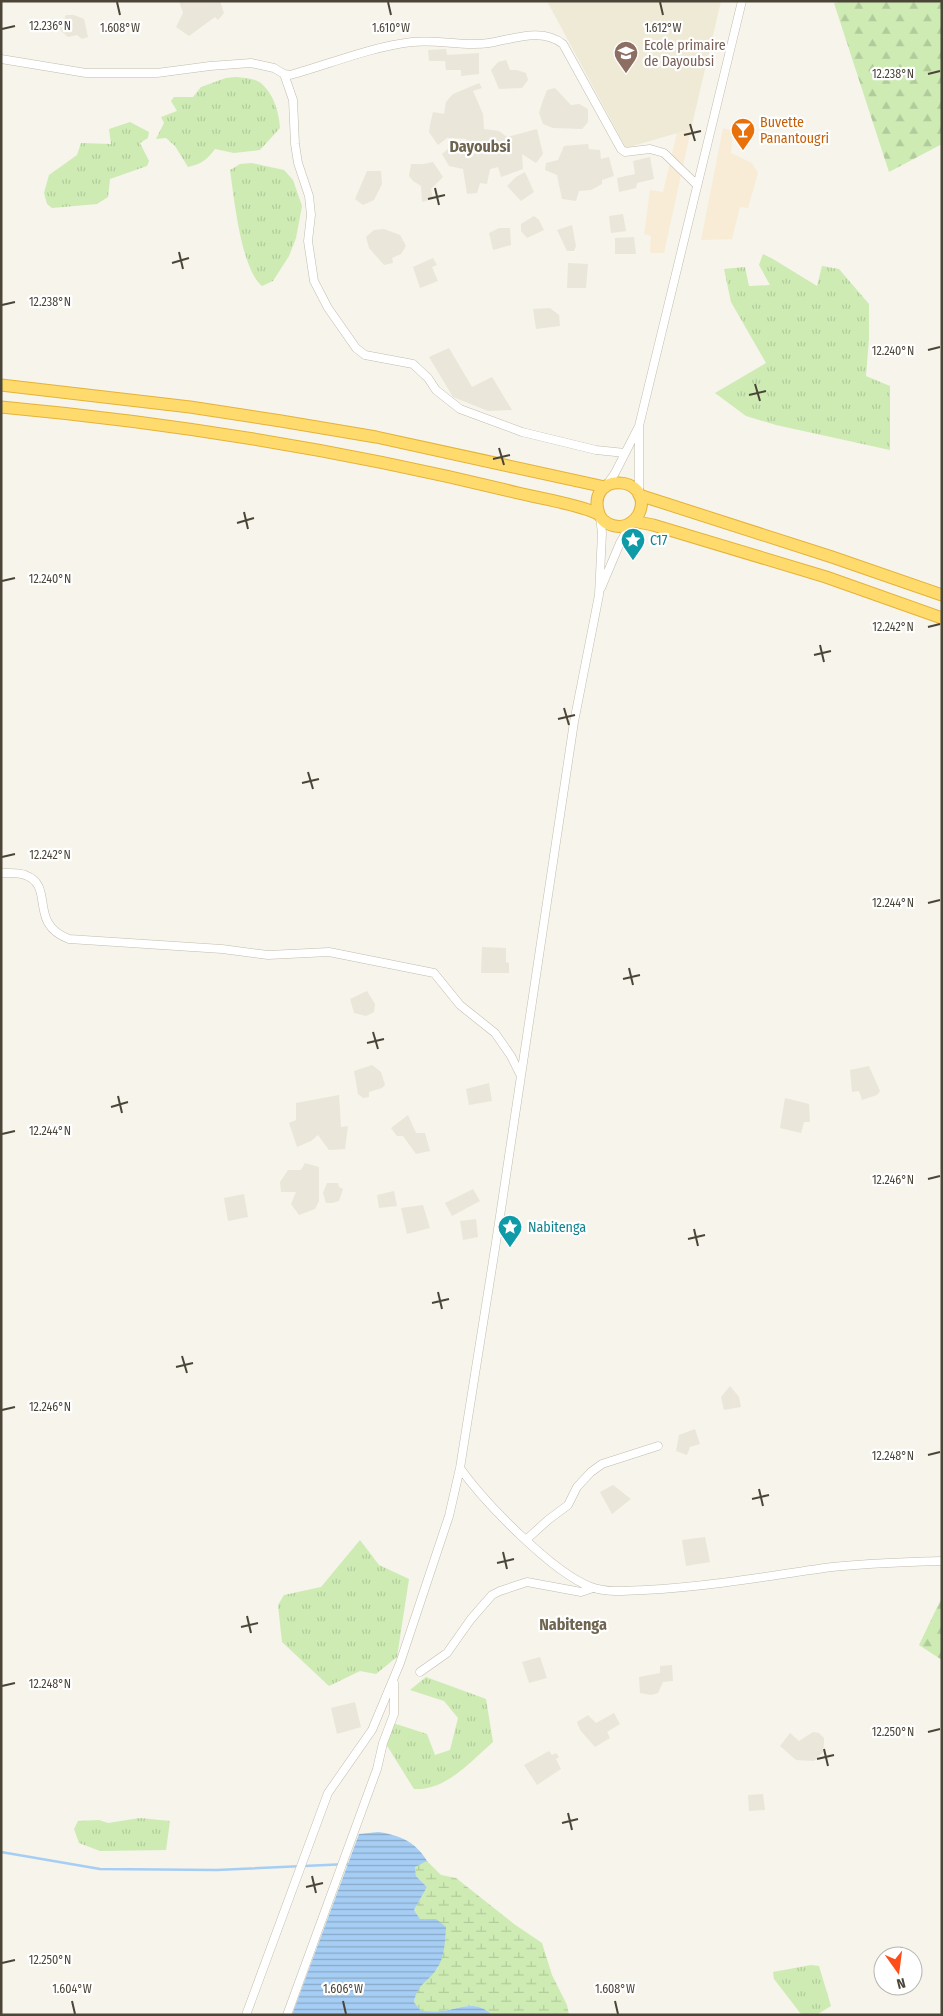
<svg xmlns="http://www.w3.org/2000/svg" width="943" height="2016" font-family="'Fira Sans Condensed',sans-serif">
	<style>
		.residential { fill: #eae6d9 }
		.commercial { fill: #f8ecd6 }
		.education { fill: #efead5 }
		.grass { fill: url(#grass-tufts) }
		.forest { fill: url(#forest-firs) }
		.wetland { fill: url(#wetland-marsh) }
		.water { fill: url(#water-rules) }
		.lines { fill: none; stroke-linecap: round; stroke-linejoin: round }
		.stream { stroke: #a6cef4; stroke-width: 2.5 }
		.minor-casing { stroke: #c2bcad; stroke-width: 9 }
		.highway-casing { stroke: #e5b236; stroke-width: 13 }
		.minor { stroke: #fff; stroke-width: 8 }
		.highway { stroke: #ffda6d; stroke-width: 11 }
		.ticks { fill: none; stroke: #4b4538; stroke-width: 2 }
		.labels { text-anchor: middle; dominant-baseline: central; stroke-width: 4.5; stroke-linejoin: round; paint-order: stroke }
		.education-label { font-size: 14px; fill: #785e54; stroke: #fff; text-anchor: start }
		.food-label { font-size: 14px; fill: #c56008; stroke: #fff; text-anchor: start }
		.culture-label { font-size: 14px; fill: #0d838f; stroke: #fff; text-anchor: start }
		.quarter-label { font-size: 16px; font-weight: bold; fill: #6e644f; stroke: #fff }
		.ticks-label { font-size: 12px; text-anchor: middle; fill: #4b4538; stroke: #fff; stroke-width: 4.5; stroke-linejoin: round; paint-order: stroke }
	</style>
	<defs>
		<pattern id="grass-tufts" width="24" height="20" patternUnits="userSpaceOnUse" patternTransform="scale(1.25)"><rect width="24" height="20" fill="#cdebb3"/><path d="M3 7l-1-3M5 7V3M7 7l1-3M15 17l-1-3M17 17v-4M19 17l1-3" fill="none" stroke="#b2cb9b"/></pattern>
		<pattern id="forest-firs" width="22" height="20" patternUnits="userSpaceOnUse" patternTransform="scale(1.25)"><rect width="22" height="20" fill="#cdebb3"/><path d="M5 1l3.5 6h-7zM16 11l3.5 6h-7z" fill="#b2cb9b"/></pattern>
		<pattern id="wetland-marsh" width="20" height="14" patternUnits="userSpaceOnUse" patternTransform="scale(1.25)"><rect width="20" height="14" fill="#cdebb3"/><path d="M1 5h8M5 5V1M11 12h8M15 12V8" fill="none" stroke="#b2cb9b"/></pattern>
		<pattern id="water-rules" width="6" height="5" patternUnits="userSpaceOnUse" patternTransform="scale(1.25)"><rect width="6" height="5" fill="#a6cef4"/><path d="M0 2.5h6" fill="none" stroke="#89a9c7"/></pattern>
	</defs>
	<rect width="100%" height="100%" fill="#f6f4eb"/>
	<!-- residential -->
	<path class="residential" d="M179 1H220L224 13 218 20 215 17 189 36 176 27 183 13Z
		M66 15H74L84 19 88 37 82 39 77 35 68 37 59 29Z
		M446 49 447 55 479 53V74L461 76V70H446L445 61H429L428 50Z
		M506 60 510 70H517L526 73 528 80 522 88 499 89 491 70 498 62Z
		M479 83 482 88 473 91 483 114 484 129 499 131 507 137 537 129 543 154 536 163 522 154 523 169 501 177 498 167 490 169 487 184 480 183 477 193 467 194 463 169 449 166 442 154 449 148 463 145 467 139 447 138 438 145 429 132 430 125 433 112 444 114 446 102 453 94Z
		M555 88 571 105 579 104 588 109V122L582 129 553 128 543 124 539 113 542 103 547 90Z
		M588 144 589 149 600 150 601 159 609 157 614 176 602 180V184L591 190 579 191 576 201 562 199 557 175 545 170 546 163 558 160 564 146Z
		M650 157 654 179 637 183 636 188 619 192 617 178 635 174 633 161Z
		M433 162 443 177 431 189 433 199 422 202 421 186 413 181 409 176 411 164H424Z
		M367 171H381L382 184 374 200 363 205 355 199Z
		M525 172 534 192 521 201 507 186 516 177Z
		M623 214 626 231 611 233 609 216Z
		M534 216 539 220 544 230 527 238 521 231V224Z
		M572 225 576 246 574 251H567L557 230Z
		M499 228H510L511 245 493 250 489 233Z
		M384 229 400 235 406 246 401 254 392 258 393 263 384 265 369 248 366 237 374 230Z
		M634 237 636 254H615V238Z
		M433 258 437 265 432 267 438 281 420 288 413 267Z
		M568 263 588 264 586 288H567Z
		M550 308 559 315 560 326 536 329 533 309Z
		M449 348 472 387 492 377 512 410 488 411 453 397 429 357Z
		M482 947 506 948V962L509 963V973H481Z
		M367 991 375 1004 374 1012 366 1016 354 1013 350 999Z
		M372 1065 381 1072 385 1085 382 1088 369 1092V1097L363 1098 358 1094 354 1071Z
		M869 1066 880 1091 877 1095 862 1100 859 1091 852 1092 850 1070Z
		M489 1083 492 1101 469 1105 466 1089Z
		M339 1095 341 1127 348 1126 345 1149 329 1150 318 1135 311 1141 297 1147 289 1123 296 1120V1103Z
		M785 1098 809 1104 810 1122H804L801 1133 780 1128Z
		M408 1115 416 1133H425L430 1151 416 1154 403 1136H397L391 1128Z
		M305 1163 319 1167V1201L315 1209 299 1215 291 1204 296 1192H281L280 1182 288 1170H301Z
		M327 1183H338L339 1187 343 1189 339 1201 332 1203H326L323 1193Z
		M473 1189 480 1201 452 1216 445 1203Z
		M394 1191 397 1206 379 1208 377 1195Z
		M244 1194 248 1217 228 1221 224 1198Z
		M423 1205 430 1228 407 1234 401 1208Z
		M476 1219 478 1237 463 1240 460 1221Z
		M730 1386 739 1397 741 1407 724 1410 721 1397Z
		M695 1429 700 1444 690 1447 687 1455 676 1451 679 1435Z
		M613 1485 631 1499 612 1514 600 1492Z
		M705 1537 710 1562 686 1566 682 1540Z
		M540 1657 547 1678 529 1683 522 1662Z
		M672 1665 673 1681 663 1682 658 1693 651 1695 640 1693 639 1677 660 1673V1666Z
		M355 1702 361 1727 337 1734 331 1708Z
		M614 1713 620 1724 607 1732 610 1738 595 1747 580 1730 577 1722 588 1715 596 1723Z
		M813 1732 819 1733 824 1738V1744L823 1752 814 1761 796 1760 780 1746 790 1733 799 1741Z
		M549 1751 552 1755 556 1753 559 1757 556 1759 561 1769 537 1785 524 1765Z
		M763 1794 765 1810 749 1811 748 1795Z"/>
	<!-- commercial -->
	<path class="commercial" d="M723 128 733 131 731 153 752 163 758 173 748 208 740 207 732 239 701 240Z
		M691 129 664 253H650L651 236 644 234 650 190 663 192 677 133Z"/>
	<!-- education -->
	<path class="education" d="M547 1H721L691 129 626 148Z"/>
	<!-- grass -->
	<path class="grass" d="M236 77C244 78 256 78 262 84 274 95 279 112 280 128L260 150 234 153 215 149C207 160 201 164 188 167L175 146 166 138 156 139 164 123 161 117 177 111 171 101 174 97H193L201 87 226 78Z
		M130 122 149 132 148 138 140 143 149 161 147 166 110 179 108 197 97 204 52 208 47 204 44 193 49 175 77 155 81 143 111 144 109 129Z
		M252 163 284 170 293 180 302 206 296 238 289 256 273 281 262 286C241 269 234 197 230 170L240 164Z
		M763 254 773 259 817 286 822 266 839 269 869 304V338L866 376 890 386V450L776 425 746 416 715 393 766 363 731 302 724 269 745 267 749 286 770 285 759 265Z
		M360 1540 379 1565 409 1579 397 1657 376 1674 360 1671 329 1686 282 1642 278 1605 284 1595 321 1587Z
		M426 1677 486 1699 493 1742C471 1761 446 1791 414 1789L386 1744 393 1723 427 1734 435 1755 450 1750 458 1718 444 1701 410 1690Z
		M140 1818 170 1821 166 1850 100 1851 79 1843 74 1829 78 1821 99 1820 108 1823Z
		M811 1965 819 1966 831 2006 818 2014H801L774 1979 773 1972Z"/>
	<!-- forest -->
	<path class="forest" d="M844 1H942V144L889 172 834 3Z
		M942 1597V1660L919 1645Z"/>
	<!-- wetland -->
	<path class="wetland" d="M427 1861 441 1875 456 1878 514 1924 542 1943 552 1975 567 2005 569 2015H492C475 1999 461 2009 441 2011 435 2012 428 2011 421 2011L414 2002 417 1989 438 1968 436 1919H420L414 1910 427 1887 416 1876 415 1866Z"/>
	<!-- water -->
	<path class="water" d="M378 1832C400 1835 416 1842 427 1861L415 1867 416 1876 427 1887 414 1910 420 1919H436L446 1927C445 1941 445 1958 436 1970 426 1984 418 1983 414 2002L421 2011C428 2011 435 2012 442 2011 461 2009 475 1999 492 2015H292L359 1834Z"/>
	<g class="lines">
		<!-- stream -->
		<path class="stream" d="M1 1852 100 1869 217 1870 348 1864"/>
		<defs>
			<path id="minor" d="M1 59 86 73H157L210 66 251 63 274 68 284 74 290 75C330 64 370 47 412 42 438 39 464 47 489 43 513 39 542 27 563 44L621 149 625 152 650 149 664 153 697 185
				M284 74 293 100 295 144 298 163 309 196 311 215 308 241 314 281 328 308 356 348 365 355 413 364 428 378 436 390 460 409 522 432 596 450 625 453
				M606 486 615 473 638 428
				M639 494V426L742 1
				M601 588 620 543 632 522
				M1 873C9 873 18 872 25 875 56 886 27 923 69 939L222 949 268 955 329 952 434 973 460 1005 495 1033 511 1056 520 1074
				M460 1468C484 1502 553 1573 591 1587 608 1593 626 1591 644 1590 704 1587 764 1577 824 1568 863 1563 902 1562 942 1561
				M527 1539 548 1520 568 1505 577 1487 591 1472 602 1464 658 1446
				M420 1672 447 1653 471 1619 492 1595 500 1591 527 1582 581 1592 593 1588
				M246 2015 328 1793 372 1730 400 1663 449 1516 460 1468 497 1236 574 722 599 595 602 533 600 517
				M287 2015 377 1769 383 1743 394 1714V1683"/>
			<path id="highway" d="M1 385 190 407 281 421 376 437 605 487
				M1 407C175 423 348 451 518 493 538 498 582 505 598 514 601 516 600 517 603 520 609 526 619 528 627 525 633 522 638 517 640 511 652 475 585 471 599 514
				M639 495 832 557 942 595
				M633 521 653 525 826 577 942 618"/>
		</defs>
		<!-- minor casing -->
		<use href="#minor" class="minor-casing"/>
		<!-- highway casing -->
		<use href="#highway" class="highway-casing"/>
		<!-- minor -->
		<use href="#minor" class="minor"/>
		<!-- highway -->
		<use href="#highway" class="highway"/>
	</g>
	<!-- ticks -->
	<path class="ticks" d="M117 2 120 15M388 2 391 15M660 2 663 15M2 29 15 26M928 74 940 71M690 124 695 141M684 135 701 131M435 188 439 205M428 199 445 195M179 252 183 269M172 263 189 258M2 305 15 302M928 350 940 347M755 384 760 401M749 395 766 391M499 448 504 465M493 459 510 455M244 512 248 529M237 523 254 518M2 581 15 578M928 627 940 624M820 645 824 662M814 655 831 651M564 708 569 725M558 719 575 715M308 772 313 789M302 783 319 779M2 857 15 854M928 903 940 900M629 968 633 985M623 979 640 975M373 1032 378 1049M367 1043 384 1039M118 1096 122 1113M111 1107 128 1102M2 1134 15 1131M928 1179 940 1176M694 1229 698 1246M688 1239 705 1235M438 1292 442 1309M432 1303 449 1299M182 1356 187 1373M176 1367 193 1363M2 1410 15 1407M928 1455 940 1452M759 1489 763 1506M752 1499 769 1495M503 1552 507 1569M497 1563 514 1559M247 1616 251 1633M241 1627 258 1623M2 1686 15 1683M928 1732 940 1729M824 1749 828 1766M817 1759 834 1755M568 1813 572 1830M562 1823 578 1819M312 1876 316 1893M306 1887 323 1883M2 1963 15 1960M72 2001 75 2014M343 2001 346 2014M615 2001 618 2014"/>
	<!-- icons -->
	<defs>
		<symbol id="school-pin" viewBox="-11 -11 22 30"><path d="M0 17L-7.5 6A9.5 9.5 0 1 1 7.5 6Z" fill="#8d6e63" stroke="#fff"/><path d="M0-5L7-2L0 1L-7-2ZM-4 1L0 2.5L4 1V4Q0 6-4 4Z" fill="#fff"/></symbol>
		<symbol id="bar-pin" viewBox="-11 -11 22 30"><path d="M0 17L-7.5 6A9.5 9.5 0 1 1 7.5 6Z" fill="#e8710a" stroke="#fff"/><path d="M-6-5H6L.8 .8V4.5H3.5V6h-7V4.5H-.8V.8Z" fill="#fff"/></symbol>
		<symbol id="sight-pin" viewBox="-11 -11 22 30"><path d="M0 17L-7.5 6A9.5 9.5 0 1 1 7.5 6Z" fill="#0f9aa8" stroke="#fff"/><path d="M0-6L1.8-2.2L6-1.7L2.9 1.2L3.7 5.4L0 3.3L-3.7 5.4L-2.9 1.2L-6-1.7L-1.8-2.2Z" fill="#fff"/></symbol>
	</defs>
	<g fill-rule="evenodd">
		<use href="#school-pin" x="612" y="39" width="28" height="38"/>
		<use href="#bar-pin" x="729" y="116" width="28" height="38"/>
		<use href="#sight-pin" x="619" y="526" width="28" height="38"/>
		<use href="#sight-pin" x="496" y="1213" width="28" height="38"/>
	</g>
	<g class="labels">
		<!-- education labels -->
		<g class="education-label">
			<text x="644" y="45">Ecole primaire<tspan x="644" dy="16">de Dayoubsi</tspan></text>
		</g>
		<!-- food labels -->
		<g class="food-label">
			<text x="760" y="122">Buvette<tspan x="760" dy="16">Panantougri</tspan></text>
		</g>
		<!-- culture labels -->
		<g class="culture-label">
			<text x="650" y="540">C17</text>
			<text x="528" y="1227">Nabitenga</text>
		</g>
		<!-- quarter labels -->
		<g class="quarter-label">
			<text x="480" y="146">Dayoubsi</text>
			<text x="573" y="1624">Nabitenga</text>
		</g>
	</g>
	<g class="ticks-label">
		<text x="50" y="30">12.236°N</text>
		<text x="120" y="32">1.608°W</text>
		<text x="391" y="32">1.610°W</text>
		<text x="663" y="32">1.612°W</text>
		<text x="893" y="78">12.238°N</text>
		<text x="50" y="306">12.238°N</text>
		<text x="893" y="355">12.240°N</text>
		<text x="50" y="583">12.240°N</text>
		<text x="893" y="631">12.242°N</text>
		<text x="50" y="859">12.242°N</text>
		<text x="893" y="907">12.244°N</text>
		<text x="50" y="1135">12.244°N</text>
		<text x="893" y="1184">12.246°N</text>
		<text x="50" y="1411">12.246°N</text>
		<text x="893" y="1460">12.248°N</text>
		<text x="50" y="1688">12.248°N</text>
		<text x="893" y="1736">12.250°N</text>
		<text x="50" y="1964">12.250°N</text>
		<text x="72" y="1993">1.604°W</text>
		<text x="343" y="1993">1.606°W</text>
		<text x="615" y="1993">1.608°W</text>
	</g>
	<!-- border -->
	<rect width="943" height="2016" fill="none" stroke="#4b4538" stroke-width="5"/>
	<!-- north arrow -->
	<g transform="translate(898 1971) rotate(166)"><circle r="24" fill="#ffffff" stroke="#b7b5af"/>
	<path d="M0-4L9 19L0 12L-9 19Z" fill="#ff4d19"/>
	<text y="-8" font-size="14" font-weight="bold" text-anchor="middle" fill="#4b4538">N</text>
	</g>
</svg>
